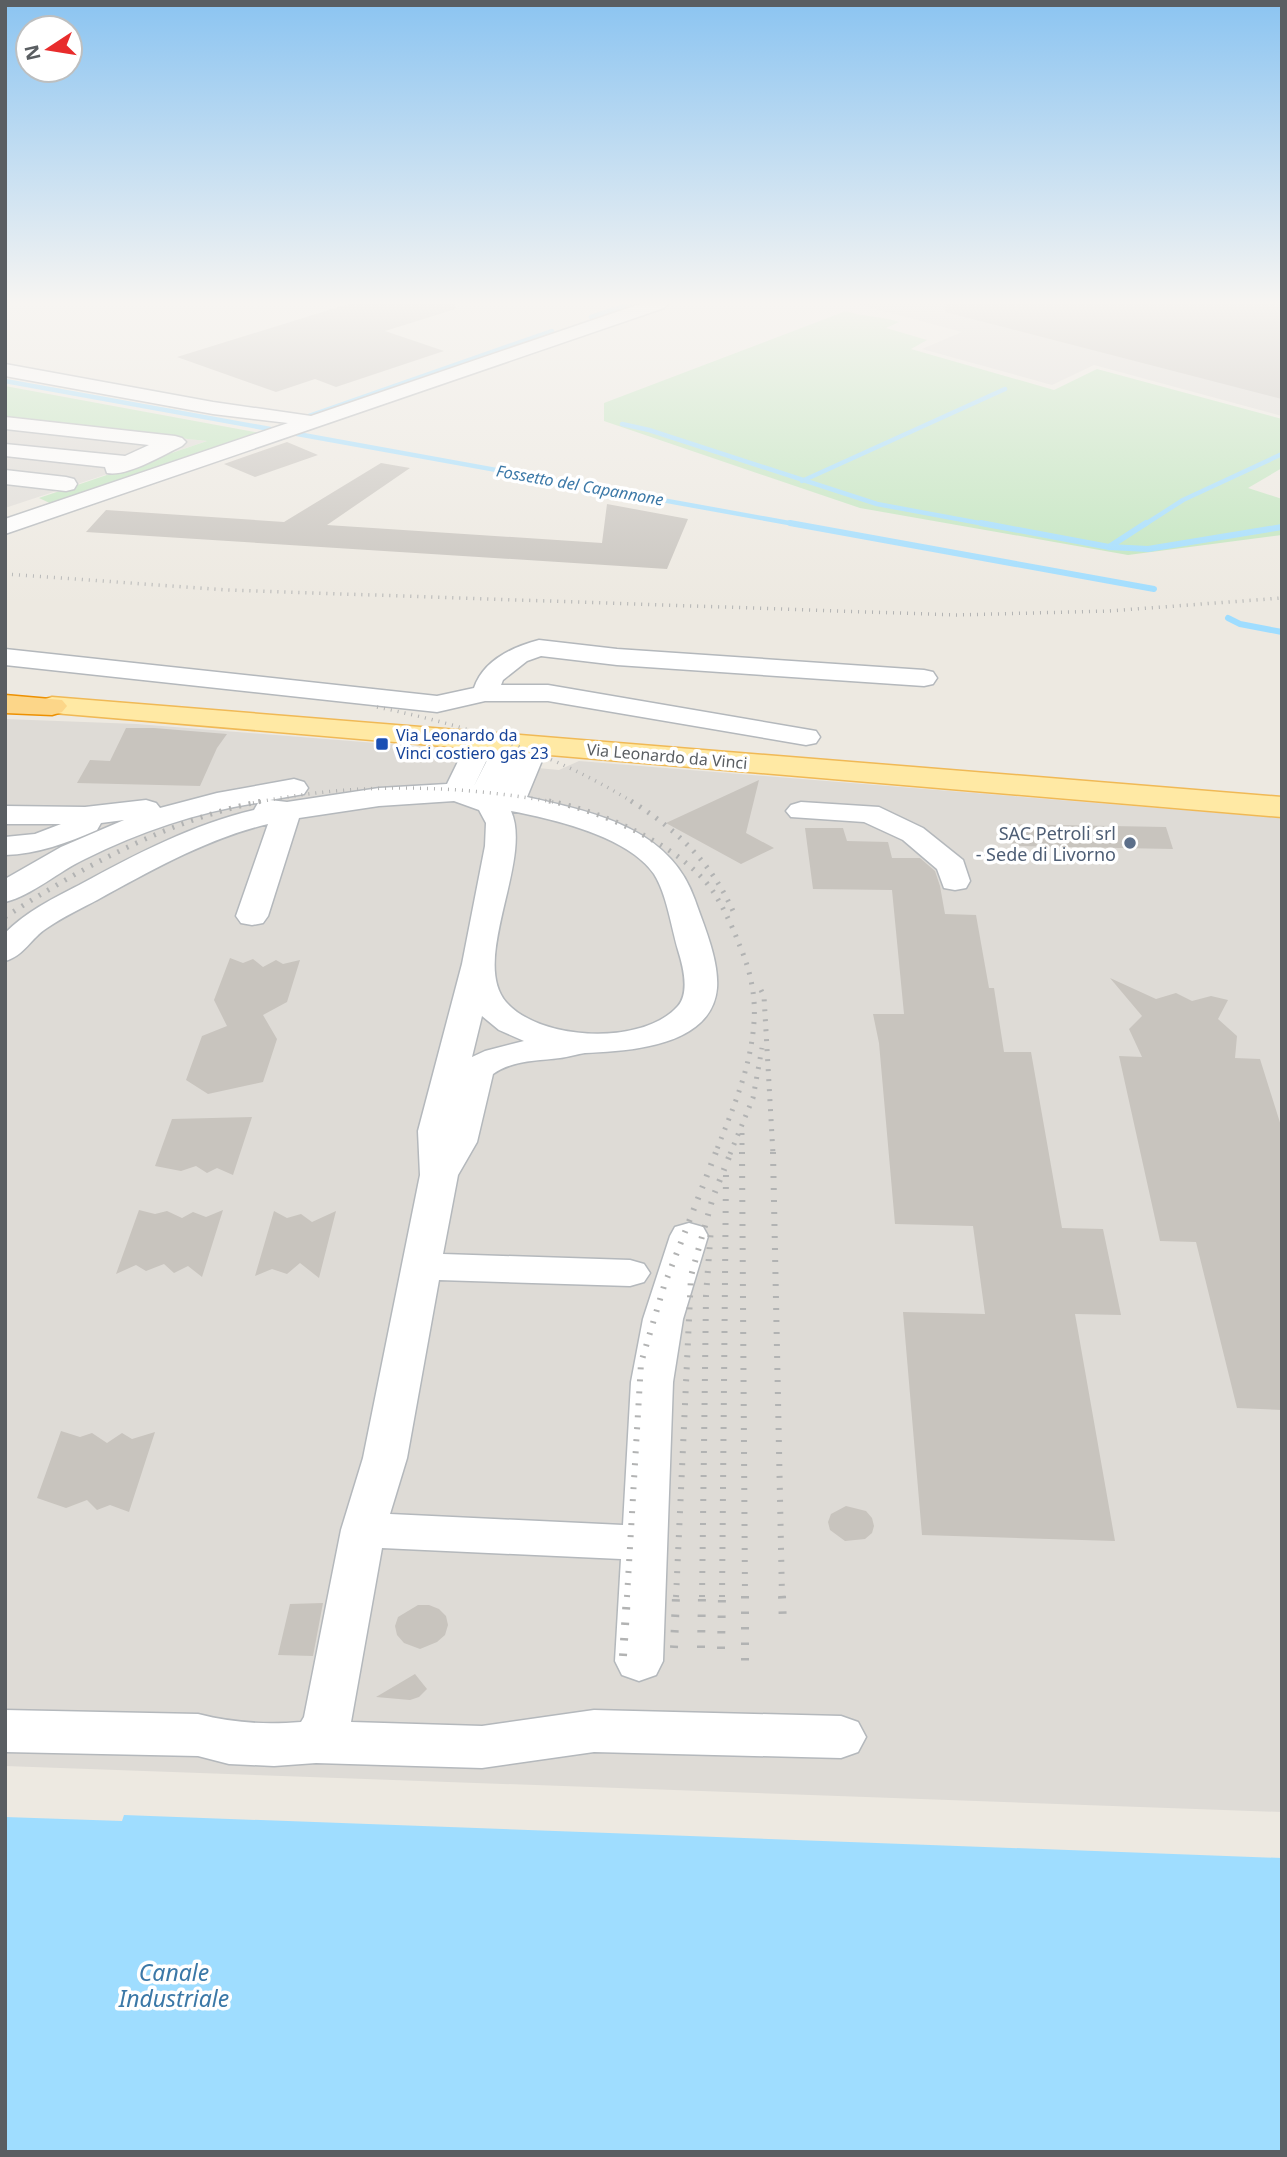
<svg xmlns="http://www.w3.org/2000/svg" width="1287" height="2157" font-family="'Noto Sans',sans-serif">
	<style>
		.industrial { fill: #dedbd6 }
		.green { fill: #c0e5bd }
		.water { fill: #9fddff }
		.lines { fill: none; stroke-linecap: round; stroke-linejoin: round }
		.stream-far1 { stroke: #9fddff; stroke-width: 4.5 }
		.stream { stroke: #9fddff; stroke-width: 6 }
		.building { fill: #c8c4be }
		.minor-casing { stroke: #b4b8bc; stroke-width: 3 }
		.major-casing { stroke: #f0b956; stroke-width: 3 }
		.highway-casing { stroke: #ed9001; stroke-width: 3 }
		.minor { fill: #fff; fill-rule: evenodd }
		.major { fill: #ffe9a4; fill-rule: evenodd }
		.highway { fill: #fcd689; fill-rule: evenodd }
		.rail-far3 { stroke: #b2b3b3; stroke-width: 3.5; stroke-dasharray: 1 6; stroke-linecap: butt }
		.rail-far2 { stroke: #b2b3b3; stroke-width: 5; stroke-dasharray: 2 8; stroke-linecap: butt }
		.rail-far1 { stroke: #b2b3b3; stroke-width: 6; stroke-dasharray: 2 10; stroke-linecap: butt }
		.rail { stroke: #b2b3b3; stroke-width: 8; stroke-dasharray: 2.5 13; stroke-linecap: butt }
		.transit-dot { fill: #1a4fb4; stroke: #fff; stroke-width: 2.5 }
		.service-dot { fill: #5c6f8a; stroke: #fff; stroke-width: 2.5 }
		.labels { text-anchor: middle; dominant-baseline: central; stroke-width: 7; stroke-linejoin: round; paint-order: stroke }
		.far-water-label { font-size: 16px; font-style: italic; fill: #3b78a7; stroke: #fff }
		.far-transit-label { font-size: 16px; fill: #164399; stroke: #fff; text-anchor: start }
		.far-street-label { font-size: 16px; fill: #5a5e62; stroke: #fff }
		.service-label { font-size: 18px; fill: #4e5e75; stroke: #fff; text-anchor: end }
		.near-water-label { font-size: 23px; font-style: italic; fill: #3b78a7; stroke: #fff }
	</style>
	<rect width="100%" height="100%" fill="#ede9e1"/>
	<!-- industrial -->
	<path class="industrial" d="M857 304H1282V416L1094 365 1052 385 922 349 962 332Z
		M5 420 207 441 5 508Z
		M5 719 137 724 413 746 423 757 559 770 579 761 1282 818V1812L5 1766Z"/>
	<!-- green -->
	<path class="green" d="M846 311C864 317 881 316 899 322L886 328 927 340 911 349 1054 390 1097 369 1282 419V468L1248 488 1282 499V535L1128 555 860 508 604 421V403Z
		M5 386 266 434 56 506 39 498 207 441 5 420Z"/>
	<!-- water -->
	<path class="water" d="M124 1815 1282 1858V2152H5V1817L122 1821Z"/>
	<g class="lines">
		<!-- stream-far1 -->
		<path class="stream-far1" d="M591 317 630 304
			M5 381 800 525
			M300 419 552 331
			M622 424 649 430 877 504 990 525
			M802 481 1005 389
			M1144 525 1183 500 1282 454"/>
		<!-- stream -->
		<path class="stream" d="M790 523 1154 589
			M981 523 1109 547 1148 549 1282 527
			M1109 547 1146 523
			M1228 618 1240 624 1282 632"/>
	</g>
	<!-- building -->
	<path class="building" d="M348 304H455L456 309 385 331 444 351 336 387 315 379 276 392 177 357Z
		M946 304H1282V399L945 312Z
		M287 442 318 455 255 477 224 464Z
		M381 463 410 468 327 525 602 543 607 504 688 519 667 569 86 532 106 510 284 522Z
		M126 728H154L227 734 217 748 200 786 77 783 90 760 110 761Z
		M759 780 746 833 774 848 741 864 666 823Z
		M1008 824 1166 827 1173 849 1013 846Z
		M805 828H843L847 841 888 842 892 858H920L935 871 940 886 945 914 976 915 989 988H994L1004 1052H1031L1062 1228 1103 1229 1121 1315 1075 1314 1115 1541 922 1535 903 1312 985 1314 973 1226 895 1224 879 1043 873 1014H904L892 890 813 889Z
		M230 958 243 963 253 959 263 967 276 960 283 964 300 960 287 1002 263 1015 277 1039 263 1082 208 1094 186 1080 202 1036 227 1026 214 1000Z
		M1110 978 1156 999 1176 993 1192 1001 1211 996 1228 1000 1218 1019 1237 1036 1235 1058 1260 1059 1282 1129V1410L1237 1408 1196 1242 1160 1241 1119 1056 1142 1057 1129 1029 1142 1016Z
		M252 1117 233 1175 217 1168 207 1173 196 1166 181 1171 155 1166 172 1119Z
		M139 1210 155 1214 167 1211 182 1218 193 1212 206 1217 223 1210 202 1277 188 1266 174 1273 164 1264 146 1271 136 1265 116 1274Z
		M274 1211 287 1218 301 1214 312 1222 336 1211 319 1278 300 1263 287 1274 272 1269 255 1276Z
		M61 1431 80 1437 92 1433 107 1443 122 1433 132 1439 155 1432 129 1512 110 1505 97 1510 87 1500 66 1508 37 1498Z
		M846 1506 866 1511 872 1518 874 1526 872 1533 865 1539 845 1541 830 1530 828 1522 831 1514Z
		M323 1603 313 1656 278 1655 290 1604Z
		M418 1605H429L439 1609 446 1616 448 1625 445 1635 437 1642 420 1649 404 1643 397 1635 395 1626 398 1617Z
		M415 1674 427 1689 419 1697 410 1700 376 1697Z"/>
	<g class="lines">
		<defs>
			<path id="minor" d="M640 304H667L664 308 5 534V519L288 423 213 414 5 376V364L213 402 311 416Z
				M5 417 175 436 182 438 186 442 182 446C163 455 127 477 107 473L105 467 5 456V444L125 456 149 445 5 429Z
				M5 470 66 477 74 479 77 484 74 489 66 491 5 484Z
				M539 640 617 649 924 670 933 672 937 678 933 684 924 686 617 665 541 656 527 661 503 680 501 685H548L816 731 820 737 816 743 806 745 548 701H485L437 712 5 665V649L437 696 474 688C483 661 512 647 539 640Z
				M482 733 492 735 496 741 474 786 499 737 509 735 519 737 523 743 534 738 544 740 548 746 527 797C593 812 671 828 695 900 704 926 719 960 717 988 712 1047 628 1051 585 1053 578 1054 568 1057 560 1058 537 1061 513 1060 493 1074L477 1142 458 1175 443 1254 630 1260 644 1264 650 1273 644 1282 630 1286 439 1280 407 1458 390 1514 623 1525 631 1382 643 1319 670 1236 675 1227 689 1223 703 1227 708 1236 683 1319 673 1382 663 1661 656 1675 639 1681 622 1675 615 1661 621 1559 382 1548 351 1722 482 1726 594 1710 841 1716 858 1722 866 1737 858 1752 841 1758 594 1752 482 1768 316 1763 274 1766 229 1764 198 1756 5 1752V1710L198 1714C233 1723 265 1725 301 1722L304 1717 341 1530 363 1458 420 1175 418 1131 462 964 485 846 486 823 479 810 454 801 379 806 299 818 268 916 263 923 252 925 241 923 236 916 268 824C209 838 152 870 99 899 82 908 63 917 47 928 31 938 24 956 5 961V933C27 911 54 898 81 884 136 854 194 824 254 810L258 803 263 802C201 811 141 831 85 859 59 871 33 895 5 902V879L61 847 124 820 101 823 97 830C67 843 38 854 5 855V837L35 834 61 824H5V806L85 807 146 800 156 803 160 808 217 793 294 779 304 782 308 788 304 794 270 800 287 802 379 788 447 784 468 741 472 735ZM511 811C553 819 628 836 654 874 667 895 671 926 678 950 683 966 690 992 678 1006 643 1046 540 1041 506 1002 470 960 533 860 511 811ZM482 1016 499 1030 524 1041 485 1051 472 1057Z
				M801 802 879 807 923 828 963 860 970 881 966 888 955 890 944 888 937 869 903 840 864 822 791 817 786 811 791 805Z"/>
			<path id="major" d="M52 697 1282 797V817L42 712 37 706 42 700Z"/>
			<path id="highway" d="M5 695 62 700 67 706 62 712 52 715 5 713Z"/>
		</defs>
		<!-- minor casing -->
		<use href="#minor" class="minor-casing"/>
		<!-- major casing -->
		<use href="#major" class="major-casing"/>
		<!-- highway casing -->
		<use href="#highway" class="highway-casing"/>
		<!-- minor -->
		<use href="#minor" class="minor"/>
		<!-- major -->
		<use href="#major" class="major"/>
		<!-- highway -->
		<use href="#highway" class="highway"/>
		<!-- rail-far3 -->
		<path class="rail-far3" d="M5 574 227 590 956 615 1109 611 1282 598
			M377 707C469 726 554 753 634 803
			M253 803C358 782 455 784 559 803"/>
		<!-- rail-far2 -->
		<path class="rail-far2" d="M549 801C603 811 687 848 716 896 725 911 733 928 739 944 750 969 756 995 754 1022 751 1068 732 1111 715 1154
			M631 801C676 829 711 862 733 911
			M5 917C84 866 168 820 262 801
			M761 990 764 996 773 1154
			M742 1133V1154
			M730 1154 753 1098 762 1048"/>
		<!-- rail-far1 -->
		<path class="rail-far1" d="M742 1152 745 1597
			M773 1152 782 1597
			M627 1597 641 1363 664 1286 716 1152
			M676 1597 691 1276 713 1197 731 1152
			M702 1597 706 1296 711 1228
			M722 1597 726 1173"/>
		<!-- rail -->
		<path class="rail" d="M745 1596V1662
			M782 1596 783 1626
			M674 1648 676 1596
			M701 1648 702 1596
			M721 1649 722 1596
			M623 1656 627 1596"/>
	</g>
	<!-- sky -->
	<linearGradient id="sky" x2="0" y2="1"><stop stop-color="#8bc4f1"/><stop offset="0.5" stop-color="#f7f5f2"/><stop offset="1" stop-color="#f7f5f2" stop-opacity="0"/></linearGradient>
	<rect width="1287" height="606" fill="url(#sky)"/>
	<!-- markers -->
	<rect class="transit-dot" x="375" y="737" width="14" height="14" rx="3.5"/>
	<circle class="service-dot" cx="1130" cy="843" r="7"/>
	<g class="labels">
		<!-- far-water labels -->
		<g class="far-water-label">
			<text transform="translate(580 485) rotate(10)">Fossetto del Capannone</text>
		</g>
		<!-- far-transit labels -->
		<g class="far-transit-label">
			<text x="396" y="735">Via Leonardo da<tspan x="396" dy="18">Vinci costiero gas 23</tspan></text>
		</g>
		<!-- far-street labels -->
		<g class="far-street-label">
			<text transform="translate(667 756) rotate(5)">Via Leonardo da Vinci</text>
		</g>
		<!-- service labels -->
		<g class="service-label">
			<text x="1116" y="833">SAC Petroli srl<tspan x="1116" dy="21">- Sede di Livorno</tspan></text>
		</g>
		<!-- near-water labels -->
		<g class="near-water-label">
			<text x="174" y="1972">Canale<tspan x="174" dy="26">Industriale</tspan></text>
		</g>
	</g>
	<!-- border -->
	<rect width="1287" height="2157" fill="none" stroke="#5a5e62" stroke-width="14"/>
	<!-- north arrow -->
	<g transform="translate(49 49) rotate(258)"><circle r="33" fill="#ffffff" stroke="#bdbfc0" stroke-width="2"/>
	<path d="M0-5L12 26L0 18L-12 26Z" fill="#e82c2c"/>
	<text y="-10" font-size="19" font-weight="bold" text-anchor="middle" fill="#5a5e62">N</text>
	</g>
</svg>
